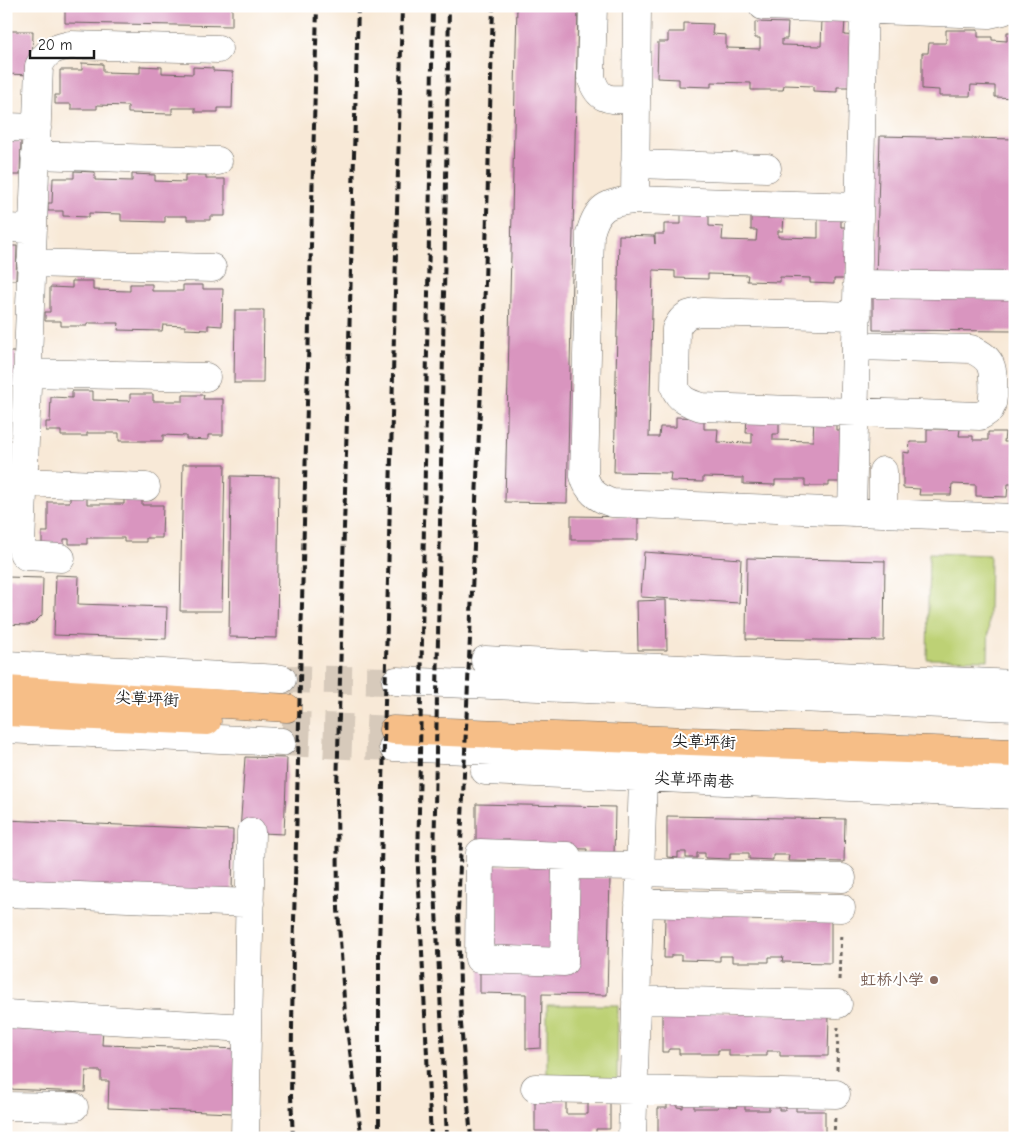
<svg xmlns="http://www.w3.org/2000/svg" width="1021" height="1144" font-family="'Comic Neue','LXGW WenKai TC',sans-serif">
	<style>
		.green { fill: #bdd175; stroke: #6c7648 }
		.building { fill: #d995bf }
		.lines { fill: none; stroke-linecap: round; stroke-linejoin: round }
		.minor-tunnel { stroke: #d7cabb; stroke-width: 28; stroke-dasharray: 28 14; stroke-linecap: butt }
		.major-tunnel { stroke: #d7cabb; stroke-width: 28; stroke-dasharray: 28 14; stroke-linecap: butt }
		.minor-casing { stroke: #69645d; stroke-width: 29 }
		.major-casing { stroke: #69645d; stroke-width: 29 }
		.path { stroke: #69645d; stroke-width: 3; stroke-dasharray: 4 4; stroke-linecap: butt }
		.minor { stroke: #fff; stroke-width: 28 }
		.major { stroke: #f6be87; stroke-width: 28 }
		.rail { stroke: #1c1c1c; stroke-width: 4; stroke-dasharray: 8 4; stroke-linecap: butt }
		.education-dot { fill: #8d6e63; stroke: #fff; stroke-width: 2 }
		.labels { text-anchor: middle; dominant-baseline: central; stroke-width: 4; stroke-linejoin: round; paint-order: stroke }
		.street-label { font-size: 16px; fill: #1c1c1c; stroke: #fff }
		.education-label { font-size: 16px; fill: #785e54; stroke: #fff; text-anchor: end }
	</style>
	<rect width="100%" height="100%" fill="#fff"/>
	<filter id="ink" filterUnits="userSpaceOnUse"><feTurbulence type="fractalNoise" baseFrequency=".02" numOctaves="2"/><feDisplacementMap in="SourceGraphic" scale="10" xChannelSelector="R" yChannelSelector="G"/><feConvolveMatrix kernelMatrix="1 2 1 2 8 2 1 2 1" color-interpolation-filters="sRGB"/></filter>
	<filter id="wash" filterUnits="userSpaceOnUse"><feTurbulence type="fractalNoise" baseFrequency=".0096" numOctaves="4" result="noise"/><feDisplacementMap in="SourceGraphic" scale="20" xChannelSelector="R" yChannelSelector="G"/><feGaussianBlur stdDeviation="1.12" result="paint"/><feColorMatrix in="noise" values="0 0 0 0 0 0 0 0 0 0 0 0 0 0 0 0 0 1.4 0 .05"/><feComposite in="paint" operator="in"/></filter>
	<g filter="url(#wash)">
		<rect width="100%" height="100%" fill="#f8e9d7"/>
		<!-- green -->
		<path class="green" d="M929 553 990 555 988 660 927 659Z
			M547 1005H618L617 1086 547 1085Z"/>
		<g id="blocks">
			<!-- building -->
			<path class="building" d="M65 6H232V26L65 23Z
				M517 6H578L567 503 505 502Z
				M822 19 845 20 844 35 859 36 849 87H837V92L813 91V86L784 85 783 90H751V83L711 82V87L679 86V79L657 78 658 42H668V32H684V23L713 24 712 34 726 35V48L760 49V38H755V22L788 23 787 39H782V45L821 46Z
				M946 30H978V37H992V40L1007 41V32H1015V98L995 97V86L971 85 970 96H939V90L922 89V53H928L929 43H946Z
				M6 31H33L32 75 6 74Z
				M82 63 103 64V72L140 73V66L162 67V73L193 74V67L213 68V71L233 72 232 108H218V112H195V108H172V114L128 113V106L97 105V109H71V104H55V95H60V70H82Z
				M880 136 1015 139V281L876 280Z
				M6 141H21L20 175H6Z
				M74 171 95 172V180L132 181V174L155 175V181L185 182V175H206V179H225V216H210V220H187V216H165V222L121 221V214L89 213V217L63 216V211H48V203H52L53 178H74Z
				M818 211 841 212V227H856L845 279H834V284L810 283V278L780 277V282L747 281 748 275 708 274V279L675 278V271L653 270 649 437H659L660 427H676V417L704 418V429H718L717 442 752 443V433H746L747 416 779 417V434H773V440L813 441 814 414 836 415V430H851L841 482H829V486H805V480H775V485L743 484V478L703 477V482L670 481 671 473 614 472 619 235 654 236 655 244V234H664V224H681V215L709 216V226L723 227 722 240 756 241 757 230H751V214L784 215 783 231H778V237L818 238Z
				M6 246H17L16 280H6Z
				M72 281H93V290L130 291V284H152V291H183V285H203V289H223L222 326 208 325V330L185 329V326L163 325 162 331 118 330 119 323H87V326H61V321H45V312H50V287L72 288Z
				M873 292 1015 293V331L873 330Z
				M235 310H264L263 383H234Z
				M6 352H16L15 386H6Z
				M72 391H93V400L130 401V394H153V401H183V395H204L203 399H223V435H208V440L186 439V436L163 435V441H119V433H87V436H61V431H46V422H50L51 397 72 398Z
				M1013 423H1015V512L1011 511 1012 484H1008L1007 497 976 496V485L952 484 951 495H919L920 489 903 488V452L909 453 910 442H927V429H960L959 436H973V440H988V432H1005L1004 442H1013Z
				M6 456H14L13 490H6Z
				M183 464H225L222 611H180Z
				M231 476 279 477 277 638 229 637Z
				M70 496H87V504H124V498H142V505H163L162 538H146V542H124V538H87V544H69V539H64V545H42V532H48V502H70Z
				M571 516 638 517V540H571Z
				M644 552 741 559 739 603 641 597Z
				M747 558 885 561 884 641 746 639Z
				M56 575 79 576 78 604 167 607 166 639 54 635Z
				M6 577 43 578 42 615 35 622 28 625 6 624Z
				M666 600 667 650H638L637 601Z
				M245 757 287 758 284 834 240 832Z
				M476 804 615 807 614 858 586 857 587 849 476 847Z
				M667 816 845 819 844 862 788 861 789 855H773V860L749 859V853H730V859L705 858V853H697V858H686V852H678V858L667 857Z
				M6 820 233 830 232 894 6 884Z
				M485 865 560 866 559 956 483 955Z
				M569 877 610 878 607 995 542 994 541 1048 526 1049V994L480 993V964L567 965Z
				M752 913V920L831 921V963L782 962 783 957H769V962H732V956H720V961L681 960V955H671V958H664L665 917Z
				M662 1011 829 1015 828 1056H780V1051H767V1056H729V1050H718V1054H679V1049H669V1052H662Z
				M6 1024 103 1028 102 1045 244 1049 233 1113 108 1108 109 1081H101V1071H86L85 1092 6 1089Z
				M535 1100 566 1101V1114H588V1101H610V1129H596V1138H549V1131H535Z
				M667 1102H677V1107L683 1108V1102H694V1108H718V1102H730L729 1107H737V1103H745V1110H769V1106H779V1110H785V1106H796V1111H825V1138H658V1108H667Z"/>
		</g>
	</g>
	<g filter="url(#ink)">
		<use href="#blocks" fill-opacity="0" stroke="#69645d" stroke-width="1"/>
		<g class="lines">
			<!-- minor-tunnel -->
			<path class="minor-tunnel" d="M282 679 396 681
				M282 742 393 747"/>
			<!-- major-tunnel -->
			<path class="major-tunnel" d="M282 725 393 730"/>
			<defs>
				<path id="minor" d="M593 6 591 77C599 104 612 99 635 99
					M763 6 989 14 1003 11 1006 6
					M6 127 37 128
					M35 155 218 161
					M635 164 767 168
					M635 200 637 6
					M859 207 635 200C607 202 597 207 590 234L584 476C588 491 597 498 612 503L1015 518
					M6 228 33 229
					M31 263 212 268
					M857 284 1015 286
					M856 346 971 349C979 353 986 356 990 364 994 372 995 401 990 409 988 412 984 414 980 416L701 407C689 403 679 400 675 388L676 329C683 315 689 313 703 312L857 316
					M27 373 206 377
					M23 482 146 487
					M852 512 864 6
					M883 513V471
					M61 558 26 556 23 553 21 546 39 66C47 50 53 49 70 45L218 49
					M485 660 1015 684
					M6 665 282 679
					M396 681 1015 707
					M6 729 282 742
					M393 747 1015 772
					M485 771 643 777
					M566 865 564 962 479 959 480 853 567 856 566 865 640 866
					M640 872 842 878
					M6 893 250 903
					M639 903 841 908
					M636 1000 838 1004
					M6 1014 247 1028
					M535 1088 836 1094
					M6 1106 74 1107
					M245 1138 251 832
					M632 1138 643 777 1015 795"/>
				<path id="major" d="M6 690 287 708
					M6 712 207 721
					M393 730 1015 753"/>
			</defs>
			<!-- minor casing -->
			<use href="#minor" class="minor-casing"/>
			<!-- major casing -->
			<use href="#major" class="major-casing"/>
			<!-- path -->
			<path class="path" d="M839 980 841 932
				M837 1070 838 1027
				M834 1138 835 1116"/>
			<!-- minor -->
			<use href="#minor" class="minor"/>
			<!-- major -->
			<use href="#major" class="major"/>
			<!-- rail -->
			<path class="rail" d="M358 6 337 790 338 909 345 1014 359 1119 362 1138
				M293 1138 291 1096 293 961 317 6
				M379 1138V949L402 6
				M431 1138 418 869 433 6
				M447 1138 434 868 449 6
				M471 1138 461 1024 458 911 484 318 493 6"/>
		</g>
	</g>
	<!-- markers -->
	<circle class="education-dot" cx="934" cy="980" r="5"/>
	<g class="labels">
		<!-- street labels -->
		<g class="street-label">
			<text transform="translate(147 699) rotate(3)">尖草坪街</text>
			<text transform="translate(704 742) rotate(2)">尖草坪街</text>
			<text transform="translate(694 780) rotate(3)">尖草坪南巷</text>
		</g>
		<!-- education labels -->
		<g class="education-label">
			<text x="924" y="980">虹桥小学</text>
		</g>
	</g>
	<!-- margin -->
	<rect width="1021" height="1144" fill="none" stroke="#fff" stroke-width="25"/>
	<!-- scale -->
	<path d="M30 50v8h64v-8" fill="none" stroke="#1c1c1c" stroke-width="2.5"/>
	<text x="38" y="50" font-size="15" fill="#1c1c1c" stroke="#ffffff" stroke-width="4" paint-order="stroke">20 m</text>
</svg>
